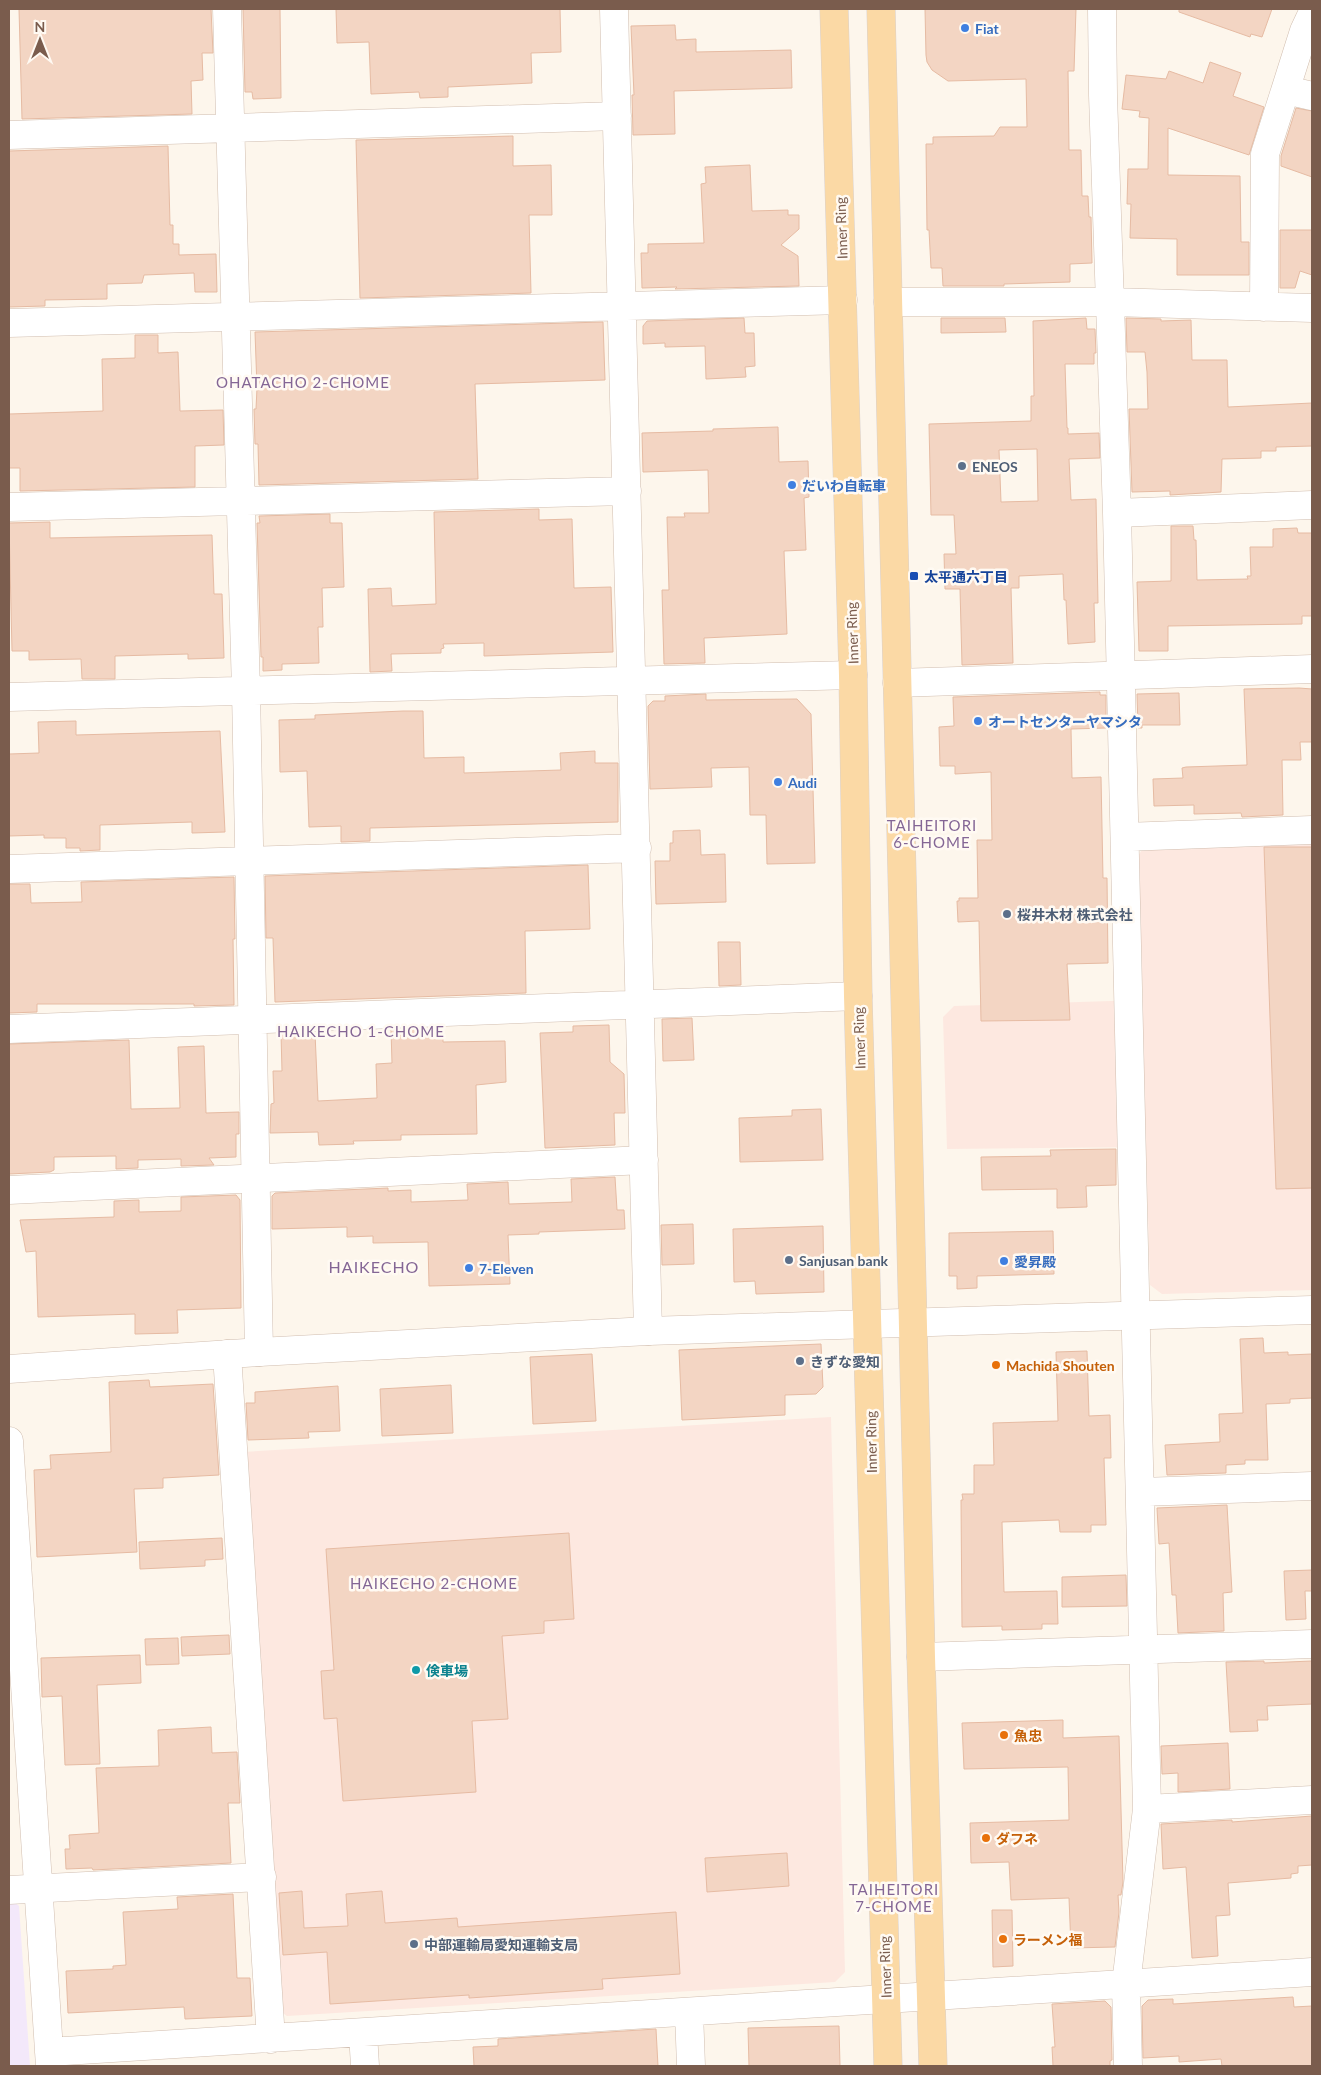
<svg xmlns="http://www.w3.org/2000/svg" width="1321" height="2075" font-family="Lato,'Noto Sans JP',sans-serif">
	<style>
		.commercial { fill: #fde8e0 }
		.education { fill: #f3e8fa }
		.building { fill: #f3d5c3; stroke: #e6bba3; fill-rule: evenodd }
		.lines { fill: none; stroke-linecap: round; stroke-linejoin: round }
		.minor-casing { stroke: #d1beb0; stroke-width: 29 }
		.tertiary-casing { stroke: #d1beb0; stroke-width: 29 }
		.primary-casing { stroke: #dad1cd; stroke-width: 29 }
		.minor { stroke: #fff; stroke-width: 28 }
		.tertiary { stroke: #fff; stroke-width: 28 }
		.primary { stroke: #fbd9a5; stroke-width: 28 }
		.shop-dot { fill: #3f7fe0; stroke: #fffaf3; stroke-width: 2 }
		.service-dot { fill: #5c6f8a; stroke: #fffaf3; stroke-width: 2 }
		.transit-dot { fill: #1a4fb4; stroke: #fffaf3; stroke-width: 2 }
		.food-dot { fill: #e8710a; stroke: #fffaf3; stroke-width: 2 }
		.culture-dot { fill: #0f9aa8; stroke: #fffaf3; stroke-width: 2 }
		.labels { text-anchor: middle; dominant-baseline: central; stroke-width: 5; stroke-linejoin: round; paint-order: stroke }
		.shop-label { font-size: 14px; font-weight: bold; fill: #366cbe; stroke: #fffaf3; text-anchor: start }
		.street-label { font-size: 14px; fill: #7a5c4d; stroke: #fffaf3 }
		.service-label { font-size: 14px; font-weight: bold; fill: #4e5e75; stroke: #fffaf3; text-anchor: start }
		.transit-label { font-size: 14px; font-weight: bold; fill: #164399; stroke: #fffaf3; text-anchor: start }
		.food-label { font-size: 14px; font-weight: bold; fill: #c56008; stroke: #fffaf3; text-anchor: start }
		.culture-label { font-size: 14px; font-weight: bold; fill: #0d838f; stroke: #fffaf3; text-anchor: start }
		.neighbourhood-label { font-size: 15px; letter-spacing: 1px; fill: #846695; stroke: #fffaf3 }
		.quarter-label { font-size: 16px; letter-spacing: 1px; fill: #846695; stroke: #fffaf3 }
	</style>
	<rect width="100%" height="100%" fill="#fdf6ec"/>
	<!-- commercial -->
	<path class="commercial" d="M1312 840V1290L1162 1294 1150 1285 1146 1147 947 1149 943 1017 954 1006 1143 1000 1138 856 1145 845Z
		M831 1417 845 1972 835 1982 287 2016 280 2011 243 1452Z"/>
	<!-- education -->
	<path class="education" d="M9 1898 19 1906 30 2066H9Z"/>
	<!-- building -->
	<path class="building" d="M19 9H211L213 53H202L203 80 191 81 192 114 22 119Z
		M243 9H280L281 98 253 99 252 92H245Z
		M336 9H560L561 52 531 53 532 83 448 87V97L420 98 419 92 371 94 369 42 337 43Z
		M925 9H1076L1074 71H1068L1069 150H1081L1082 196H1088L1089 217H1091L1092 263 1070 264V282L1004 284V286H943L942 268H931L929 230H927L926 144H933V137L994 136 1000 127H1027L1026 79 948 81 932 70 927 62 926 55Z
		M1179 9H1272L1262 37 1251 34 1250 37 1179 12Z
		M675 25 676 40 696 39V52L791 50 792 88 674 91 675 134 633 135 632 95H634L631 26Z
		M1210 62 1241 73 1233 96 1264 107 1249 155 1168 128V175L1240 176 1241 242H1249V275H1177V239L1130 238 1131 204H1127L1128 169H1148L1149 118 1139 117 1140 111 1122 109 1126 75 1166 79 1169 71 1203 83Z
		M1296 108 1312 111V177L1281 166V156Z
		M513 136V166L551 165 552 215H529L531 293 360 298 356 140Z
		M168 146 170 225H173V244H179V255L216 254 217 292H195L194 273 144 275 142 283 107 284V299L45 300V306L9 307V151Z
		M750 165 752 211 788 210V215H799V229L781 245 798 256 799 286 675 289 677 287 642 288 641 253H648V244L704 243 701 184 706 183 705 167Z
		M1280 230H1312V275L1300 271 1295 288H1280Z
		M744 318 745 333H754L755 366 745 367 746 377 706 379 705 346 665 347V343L643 344V326L647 321Z
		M941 318H1005L1006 332 941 333Z
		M1086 318 1087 329H1095L1096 353H1094V364H1065L1067 428H1068V434L1099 433 1100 458 1069 459 1071 500 1096 499 1098 603H1094L1095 642 1068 644 1066 600H1064L1063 574 1019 576V588H1011L1013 663 962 665 960 589H945L944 554H956L954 515H931L929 424 1031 421V396H1034L1033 321ZM1037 449 1038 501 1001 502 999 450Z
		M1126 318 1161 319V321L1191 320 1192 360H1227L1228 407 1312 403V446L1276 447V451H1261V458L1222 459 1221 492 1170 495V491L1132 492 1129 409H1148L1147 372 1145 352H1127Z
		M603 322 605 380 475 384 478 479 259 485 258 444H255L254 409H256L257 388 255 332Z
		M135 335H158V353L178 352 180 411 223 410 224 445 195 446V487L20 491V468H9V414L103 411 102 359 135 358Z
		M778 427 779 462 808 461 809 497 804 498 806 550 784 551 787 634 704 638 705 663 664 664 662 590H669L667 517H685L684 513H709L708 470 643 472 642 433 713 431V429Z
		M539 509V520L572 519 574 588 611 587 613 652 484 656V643L443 644 444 648 441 649V653L391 654 392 671 370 672 368 589 391 588 392 606 436 604 434 512Z
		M330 514V523H342L344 587 322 588 323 627H318L319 663 282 664V670L263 671V657H261L257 523H260L259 516Z
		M50 522V538L212 535 214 594H222L224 658 188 659V654L115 656V679H82L81 659 29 660V651H12L9 523Z
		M1171 526H1193L1194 540H1196L1197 580 1248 579 1247 576H1251L1250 547H1273V529L1297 528 1298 533H1312V616H1302V624L1168 626V651H1139L1137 582 1171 581Z
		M1299 688 1312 689V742H1300L1301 760H1282L1283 815 1242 817 1241 813 1194 814V805L1154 806 1153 779 1183 778 1182 768 1186 767 1247 765 1244 689Z
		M1100 692V695H1106V728L1071 729 1072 778 1101 777 1103 878H1107L1108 963 1067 964 1070 1020 981 1021 979 921 958 922 957 901H959V898H978L977 840H992L991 772 955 774V766H940L939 727 954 726 953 697Z
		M1179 693 1180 725H1142V728H1138L1137 694Z
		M706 694V700L797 699 811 714 815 863 767 864 766 815H750L749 767 711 768 712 787 650 789 648 706 653 701H665V696Z
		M403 711H423L424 758 464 757V773L561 770 560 753 595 751V763H618V822L370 828V841L341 842V826L309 827 307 771 280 772 279 720 315 719V715Z
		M76 721V735L220 731 225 832 192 833V822L100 825V850L80 851V848H66V838H44V835L9 836V754L39 753 38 722Z
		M700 830 701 855 725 854 726 902 656 904 655 861H670V843H673V831Z
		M1264 847H1312V1188L1276 1189Z
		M588 865 590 929 525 931 526 993 275 1002 273 938H266L265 876Z
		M234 877 235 939H233L234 1005 194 1006V1004H37V1012L9 1013V884H30L31 903 82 902 81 882Z
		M718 942H740L741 985 719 986Z
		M692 1018 694 1060 663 1061 662 1019Z
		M609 1025 610 1062 624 1074 625 1113H614L615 1145 545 1148 540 1033 573 1032V1026Z
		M431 1028V1037H443V1042L505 1041 506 1082 476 1085 477 1134 401 1135V1140L353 1141 354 1144 319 1145 318 1132 270 1133 271 1104 274 1103 273 1071H282L281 1034 315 1033 318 1101 357 1099 377 1098 376 1064 392 1063 391 1030Z
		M129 1040 131 1109 180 1108 178 1047 204 1046 206 1113 239 1112V1134H236V1157L209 1158 214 1165 181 1166V1159L138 1160V1168L116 1169V1156L54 1157V1170L50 1172 9 1174V1044Z
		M821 1109 823 1160 740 1162 739 1118 792 1116V1110Z
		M1116 1149V1185L1086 1186 1087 1207 1057 1208V1189L982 1190 981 1157 1051 1156 1050 1150Z
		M615 1177 617 1210H624L625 1229 539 1232V1234L508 1235 510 1284 429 1286 428 1242 373 1243V1236L347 1237V1227L272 1229V1196L275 1193 388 1188V1191L411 1190V1202L468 1200 467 1184 508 1182 509 1204 572 1202 571 1179Z
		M236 1195 240 1200 241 1308 177 1310 178 1333 135 1334V1314L38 1317 36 1251 26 1252 20 1220 114 1217V1201L139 1200V1212L181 1211V1197Z
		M693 1224 694 1264 662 1265 661 1225Z
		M823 1226 824 1292 756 1294 755 1281 734 1282 733 1229Z
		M1053 1231 1054 1274 977 1276V1288L957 1289V1276H949V1233Z
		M1263 1338 1264 1353 1288 1352V1355L1312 1354V1398L1290 1399V1403L1266 1404 1268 1460H1245V1464L1226 1465V1473L1167 1475 1165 1445 1220 1442 1219 1414 1243 1413 1240 1339Z
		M821 1344 823 1387 816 1394 785 1395V1415L682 1420 679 1350Z
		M1087 1351 1089 1416 1110 1415 1111 1458H1104L1106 1525H1091V1532H1060L1059 1520 1002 1522 1004 1592 1057 1591 1058 1624H1042V1629L1002 1630V1626L962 1627 961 1500H963L962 1494H974V1465H994L993 1423 1058 1421 1056 1352Z
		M592 1354 596 1421 533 1424 530 1357Z
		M149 1380 150 1387 213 1384 219 1475 163 1478V1488L134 1489 137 1552 37 1557 34 1470 51 1469 50 1455 111 1452 109 1382Z
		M451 1385 453 1433 382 1436 380 1389Z
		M338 1386 340 1431 308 1432 309 1438 248 1440 246 1403H255V1392Z
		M1227 1505 1232 1592 1223 1593 1224 1631 1178 1633 1176 1595H1172L1169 1543 1159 1544 1157 1508Z
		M569 1533 574 1619 544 1621V1633L502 1636 508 1719 472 1721 476 1792 343 1801 337 1718 324 1719 321 1671 334 1670 326 1549Z
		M222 1538 223 1559 205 1560V1566L140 1569 139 1542Z
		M1312 1570V1591H1305L1306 1619 1286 1620 1284 1571Z
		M1126 1575 1127 1606 1062 1607V1577Z
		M229 1635 230 1654 182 1656 181 1637Z
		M178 1638 179 1664 146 1665 145 1639Z
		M140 1655 141 1683 97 1685 100 1764 65 1765 62 1696 42 1697 41 1658Z
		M1264 1661V1663L1312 1661V1704L1267 1706 1268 1720H1257L1258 1731 1230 1732 1226 1662Z
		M1063 1720V1738L1119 1736 1123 1882 1121 1895H1118L1119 1912 1115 1947 1071 1948 1069 1898 1011 1900 1009 1862 971 1863 970 1823 1069 1820 1068 1767 964 1769 962 1723Z
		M211 1727 212 1753 237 1752 240 1803H228L231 1863 93 1870 92 1868 66 1869 65 1849H70L69 1835 99 1833 96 1768 159 1766 158 1730Z
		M1228 1743 1230 1789 1178 1792V1773L1162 1774 1161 1746Z
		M1312 1816V1865L1298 1866V1873L1291 1874V1878L1228 1883 1230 1915 1216 1916 1218 1956 1192 1958 1186 1867 1163 1869 1161 1824 1232 1820V1822Z
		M787 1853 789 1886 707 1892 705 1858Z
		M302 1891 304 1928 348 1926 346 1894 382 1891 385 1923 457 1918 458 1927 676 1912 680 1974 602 1979 603 1989 469 1998V1995L330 2004 327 1952 283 1955 279 1893Z
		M233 1894 237 1978H250L252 2016 185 2019 184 2007 68 2013 66 1971 113 1969V1966L126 1965 123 1912 178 1909 177 1897Z
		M992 1910H1012L1013 1966 993 1967Z
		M1293 1997 1294 2007 1312 2006V2066H1222L1221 2059 1179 2062V2056L1143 2058 1142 2006 1148 2000 1173 1999V2004Z
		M1105 2001 1111 2007 1112 2060 1110 2061V2066H1053L1052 2047H1055L1052 2004Z
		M839 2026 840 2066H749L748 2028Z
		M656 2029 658 2066H474L473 2047 498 2046V2039Z"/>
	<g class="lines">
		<defs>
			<path id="minor" d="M227 9 246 691 259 1352
				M614 9 648 1331
				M1102 9 1103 95 1117 513 1147 1809 1126 1984 1128 2066
				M1286 90 1312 96
				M9 135 617 116
				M888 302H1111L1312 308
				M1264 307 1265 154 1304 31 1312 14
				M9 323 843 300
				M9 507 627 491
				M1117 513 1312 505
				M897 683 1312 669
				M9 697 853 675
				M1125 837 1312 830
				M9 869 637 848
				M9 1029 858 996
				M9 1190 644 1160
				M227 1354 271 2039
				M9 1441 50 2066
				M1141 1492 1312 1486
				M921 1657 1312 1644
				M1147 1809 1312 1800
				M9 1890 262 1877
				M689 2012 691 2066
				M363 2033 365 2066
				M49 2052 1312 1972"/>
			<path id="tertiary" d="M9 1369 259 1352 648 1331 1312 1310"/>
			<path id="primary" d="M834 9 853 675 858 996 888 2066
				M881 9 921 1657 933 2066"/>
		</defs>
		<!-- minor casing -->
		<use href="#minor" class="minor-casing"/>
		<!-- tertiary casing -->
		<use href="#tertiary" class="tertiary-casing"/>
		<!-- primary casing -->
		<use href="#primary" class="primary-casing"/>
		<!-- minor -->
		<use href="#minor" class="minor"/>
		<!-- tertiary -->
		<use href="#tertiary" class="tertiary"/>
		<!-- primary -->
		<use href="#primary" class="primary"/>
	</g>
	<!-- markers -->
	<g class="shop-dot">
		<circle cx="965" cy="28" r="5"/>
		<circle cx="792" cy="485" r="5"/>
		<circle cx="978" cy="721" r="5"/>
		<circle cx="778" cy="782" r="5"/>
		<circle cx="1004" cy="1261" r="5"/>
		<circle cx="469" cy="1268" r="5"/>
	</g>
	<g class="service-dot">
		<circle cx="962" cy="466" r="5"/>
		<circle cx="1007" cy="914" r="5"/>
		<circle cx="789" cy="1260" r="5"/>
		<circle cx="800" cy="1361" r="5"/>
		<circle cx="414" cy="1944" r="5"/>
	</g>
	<rect class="transit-dot" x="909" y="571" width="10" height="10" rx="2.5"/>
	<g class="food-dot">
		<circle cx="996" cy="1365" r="5"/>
		<circle cx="1004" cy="1735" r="5"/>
		<circle cx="986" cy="1838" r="5"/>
		<circle cx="1003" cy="1939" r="5"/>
	</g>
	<circle class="culture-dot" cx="416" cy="1670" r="5"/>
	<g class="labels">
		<!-- shop labels -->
		<g class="shop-label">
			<text x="975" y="28">Fiat</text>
			<text x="802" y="485">だいわ自転車</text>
			<text x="988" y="721">オートセンターヤマシタ</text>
			<text x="788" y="782">Audi</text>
			<text x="1014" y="1261">愛昇殿</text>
			<text x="479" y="1268">7-Eleven</text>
		</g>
		<!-- street labels -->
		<g class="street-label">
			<text transform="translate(841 228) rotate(-92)">Inner Ring</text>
			<text transform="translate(852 633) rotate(-92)">Inner Ring</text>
			<text transform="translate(859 1038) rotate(-92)">Inner Ring</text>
			<text transform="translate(871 1442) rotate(-91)">Inner Ring</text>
			<text transform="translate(885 1967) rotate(-92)">Inner Ring</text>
		</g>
		<!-- service labels -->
		<g class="service-label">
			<text x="972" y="466">ENEOS</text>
			<text x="1017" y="914">桜井木材 株式会社</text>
			<text x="799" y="1260">Sanjusan bank</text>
			<text x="810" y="1361">きずな愛知</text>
			<text x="424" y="1944">中部運輸局愛知運輸支局</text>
		</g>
		<!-- transit labels -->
		<g class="transit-label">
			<text x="924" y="576">太平通六丁目</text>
		</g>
		<!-- food labels -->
		<g class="food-label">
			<text x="1006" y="1365">Machida Shouten</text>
			<text x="1014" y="1735">魚忠</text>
			<text x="996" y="1838">ダフネ</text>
			<text x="1013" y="1939">ラーメン福</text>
		</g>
		<!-- culture labels -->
		<g class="culture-label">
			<text x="426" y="1670">倹車場</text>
		</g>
		<!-- neighbourhood labels -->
		<g class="neighbourhood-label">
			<text x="303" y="382">OHATACHO 2-CHOME</text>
			<text x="932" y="825">TAIHEITORI<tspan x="932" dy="17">6-CHOME</tspan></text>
			<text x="361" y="1031">HAIKECHO 1-CHOME</text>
			<text x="434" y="1583">HAIKECHO 2-CHOME</text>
			<text x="894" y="1889">TAIHEITORI<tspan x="894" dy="17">7-CHOME</tspan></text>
		</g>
		<!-- quarter labels -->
		<g class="quarter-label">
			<text x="374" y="1266">HAIKECHO</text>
		</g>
	</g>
	<!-- border -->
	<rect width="1321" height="2075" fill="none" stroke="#7a5c4d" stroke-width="20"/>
	<!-- north arrow -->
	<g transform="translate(40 40)" stroke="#fffaf3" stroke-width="4" paint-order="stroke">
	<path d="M0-4L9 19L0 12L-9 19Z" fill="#7a5c4d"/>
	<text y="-8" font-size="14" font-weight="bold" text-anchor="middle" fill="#7a5c4d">N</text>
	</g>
</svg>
